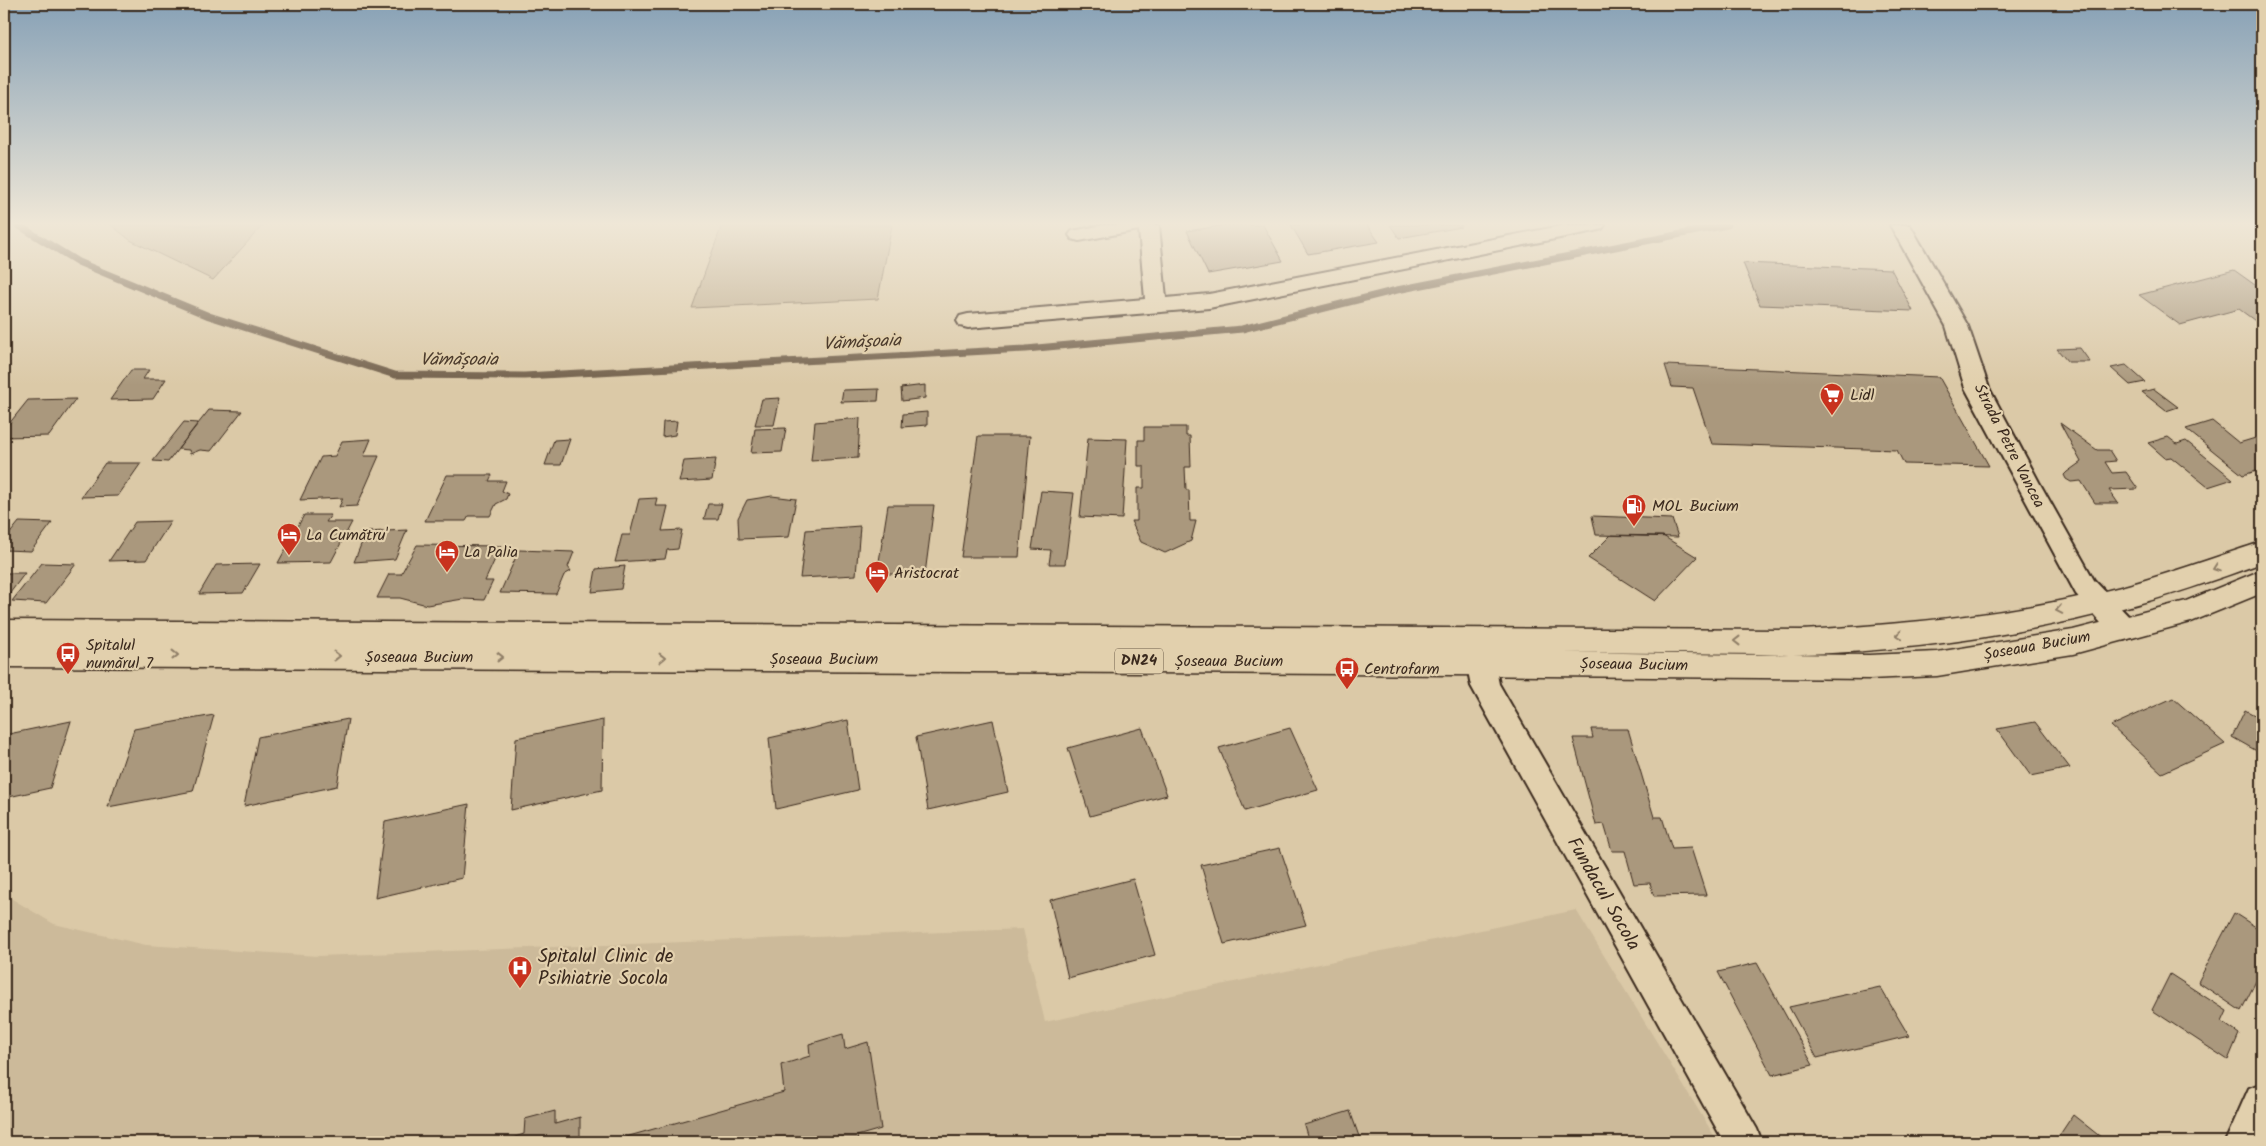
<svg xmlns="http://www.w3.org/2000/svg" width="2266" height="1146" font-family="Kalam,sans-serif">
	<style>
		.built { fill: #ccba9a }
		.green { fill: #beac8e; stroke: #7c6b56 }
		.lines { fill: none; stroke-linecap: round; stroke-linejoin: round }
		.stream { stroke: #72604c; stroke-width: 7 }
		.building { fill: #aa987d; stroke: #3b2a1e }
		.minor-casing { stroke: #3b2a1e; stroke-width: 4 }
		.primary-casing { stroke: #3b2a1e; stroke-width: 3 }
		.minor { fill: #e2d0ad; fill-rule: evenodd }
		.primary { fill: #e2d0ad; fill-rule: evenodd }
		.oneway { stroke: #8e7d66 }
		.labels { text-anchor: middle; dominant-baseline: central; stroke-width: 4.5; stroke-linejoin: round; paint-order: stroke }
		.shield { fill: #e2d0ad; stroke: #6d5c49; stroke-width: 1 }
		.shield-label { font-size: 15px; font-weight: bold; fill: #3b2a1e }
		.poi-label { font-size: 16px; fill: #3b2a1e; stroke: #e2d0ad; text-anchor: start }
		.street-label { font-size: 16px; fill: #3b2a1e; stroke: #e2d0ad }
		.water-label { font-size: 18px; font-style: italic; fill: #4d3c2d; stroke: #e2d0ad }
		.near-street-label { font-size: 19px; fill: #3b2a1e; stroke: #e2d0ad }
		.near-poi-label { font-size: 19px; fill: #3b2a1e; stroke: #e2d0ad; text-anchor: start }
	</style>
	<rect width="100%" height="100%" fill="#dbc9a7"/>
	<filter id="ink" filterUnits="userSpaceOnUse"><feTurbulence type="fractalNoise" baseFrequency=".02" numOctaves="2"/><feDisplacementMap in="SourceGraphic" scale="10" xChannelSelector="R" yChannelSelector="G"/><feConvolveMatrix kernelMatrix="1 2 1 2 8 2 1 2 1" color-interpolation-filters="sRGB"/></filter>
	<g filter="url(#ink)">
		<!-- built -->
		<path class="built" d="M4 894 54 924 146 945 318 956 1023 929 1045 1022 1576 910 1718 1142H4Z"/>
		<!-- green -->
		<path class="green" d="M111 225H263L213 280 130 240Z
			M722 225H892L878 299 692 308Z"/>
		<g class="lines">
			<!-- stream -->
			<path class="stream" d="M18 225 78 262 209 316 395 375 524 376 1026 349 1242 329 1397 290 1727 225"/>
		</g>
		<!-- building -->
		<path class="building" d="M1227 225H1263L1283 261 1208 274 1187 231Z
			M1291 225H1367L1379 242 1308 254Z
			M1390 225H1461L1462 227 1399 238Z
			M1743 263 1891 269 1913 311 1760 305Z
			M2234 270 2262 290V326L2239 309 2180 325 2139 295Z
			M2080 348 2090 362H2068L2057 349Z
			M1665 365 1939 377 1989 466 1904 464 1897 450 1712 444 1693 388 1672 387Z
			M2126 365 2145 382 2130 385 2111 368Z
			M131 370H149L143 379H166L153 399 110 400Z
			M925 385V398L902 401 901 388Z
			M879 389 878 401 841 402 843 390Z
			M2154 389 2178 407 2166 411 2142 392Z
			M780 398 774 425H755L762 399Z
			M76 399 49 436 4 437V430L28 400Z
			M209 410 242 411 211 451 200 450 190 454 189 450 178 449Z
			M927 412V425L902 427 903 414Z
			M860 418 858 458 811 461 815 422Z
			M677 421 675 435 662 437 663 422Z
			M2212 421 2239 443 2262 436V471L2260 470 2243 475 2186 429Z
			M184 422 198 423 168 462 153 461Z
			M2060 423 2097 450H2109L2116 461 2105 462 2112 473 2126 472 2138 489 2109 490 2118 503H2095L2081 481 2071 482 2066 479 2064 475 2067 472 2081 462Z
			M1144 427H1186V436H1190L1191 467H1185L1186 490H1189L1190 521H1196L1191 541 1165 553 1141 542 1131 521H1137V488H1144V466H1138V440H1144Z
			M786 428 782 452 751 453 755 429Z
			M978 436H1030L1019 557H961Z
			M2168 437 2177 444 2186 441 2233 479 2208 487 2171 457 2165 458 2148 443Z
			M1088 438 1127 439 1122 519 1080 517Z
			M371 439 364 456H379L357 506 339 507 343 498 300 500 321 457 335 456 342 441Z
			M570 439 561 465H545L554 440Z
			M716 459 712 480 679 482 684 461Z
			M105 463H141L118 496 81 497Z
			M447 475H492L489 481H506L502 491 508 494 506 499 496 504 490 516H469L466 521H425Z
			M1041 491 1074 493 1065 564H1049L1051 550 1032 549Z
			M772 496 796 499 789 537 739 539 738 518 747 500Z
			M657 498 655 506H668L662 531 682 530 678 549 667 550 665 559 615 562 622 535H630L639 499Z
			M708 504H722L718 519H704Z
			M888 505H934L925 574H877Z
			M304 515H331L326 522H352L331 562 278 563Z
			M1592 516 1672 519 1678 537 1596 535Z
			M171 521 146 560 109 561 135 522Z
			M19 522 52 523 31 551 4 550V541Z
			M860 526 856 575 800 578 806 530Z
			M407 530 395 559 354 562 366 532Z
			M1611 535 1663 536 1697 557 1655 601 1588 558Z
			M417 545 501 546 485 581H493L484 600 463 599 427 605 400 598H377L389 574H401Z
			M519 550 574 552 568 567 571 571 564 575 556 594 500 593Z
			M42 563 76 564 46 603 12 601Z
			M260 564 243 593 199 594 216 565Z
			M625 566 621 589 592 592 596 569Z
			M4 573H25L4 601Z
			M2173 698 2225 744 2162 773 2111 726Z
			M2245 710 2262 719V754L2232 737Z
			M214 715 193 791 108 807 134 729Z
			M348 719 337 786 244 806 258 737Z
			M603 720 602 790 511 810 516 738Z
			M848 720 858 790 776 809 769 738Z
			M993 720 1008 792 928 810 916 737Z
			M71 721 50 788 4 798V735Z
			M2035 722 2070 768 2031 776 1997 729Z
			M1142 728 1167 795 1090 816 1068 748Z
			M1290 728 1318 790 1245 811 1219 748Z
			M1591 729H1628L1654 817H1662L1672 849 1691 848 1706 895 1654 896 1650 883 1634 884 1625 851H1612L1604 824 1596 825 1573 738H1593Z
			M469 804 462 878 375 898 385 822Z
			M1280 848 1306 925 1224 944 1201 865Z
			M1133 879 1155 955 1068 978 1050 900Z
			M2234 913 2262 931V984L2256 981 2241 1011 2198 982Z
			M1757 963 1813 1065 1772 1075 1718 972Z
			M2170 974 2227 1011 2222 1022 2239 1034 2228 1060 2152 1010Z
			M1880 987 1909 1036 1817 1058 1789 1007Z
			M843 1034 845 1049 868 1042 881 1129 857 1136 858 1142H608L784 1092 781 1065 810 1056 809 1044Z
			M555 1111V1124L580 1117V1142H500L524 1134 525 1119Z
			M1350 1111 1361 1142H1309L1304 1125Z
			M2073 1115 2107 1142H2055Z"/>
		<g class="lines">
			<defs>
				<path id="minor" d="M1104 225H1159L1166 298 1209 294 1566 225H1605L1602 229 1595 231 1209 308 968 328 960 326 957 321 960 316 968 314 1145 299 1139 230 1079 241 1072 239 1069 235 1072 231Z
					M1890 225H1910L1968 326 1989 388 2039 482 2094 580 2133 621 2137 629 2133 637 2123 640 2113 637 2076 594 1965 388 1946 326Z
					M1476 629 1486 632 1490 640 1499 684 1757 1129 1762 1142H1724L1471 686 1462 640 1466 632Z
					M2262 1083 2261 1142H2225L2249 1088Z"/>
				<path id="primary" d="M2262 542V563C2215 580 2167 597 2119 609 2016 636 1908 651 1802 654 1722 656 1641 653 1561 652L1869 655 1937 652 2073 630 2186 601 2262 570V593L2191 622 2073 654 1937 676 1869 679 1341 674 4 667V620L1802 630C1909 624 2017 614 2121 587 2169 574 2215 557 2262 542Z"/>
			</defs>
			<!-- minor casing -->
			<use href="#minor" class="minor-casing"/>
			<!-- primary casing -->
			<use href="#primary" class="primary-casing"/>
			<!-- minor -->
			<use href="#minor" class="minor"/>
			<!-- primary -->
			<use href="#primary" class="primary"/>
		</g>
		<!-- one-way arrows -->
		<defs><path id="oneway-chevron" d="M-2-3.5L2.5 0L-2 3.5" fill="none" stroke-width="1.6" stroke-linecap="round" stroke-linejoin="round" transform="scale(1.25)"/></defs>
		<g class="oneway">
			<use href="#oneway-chevron" transform="translate(2216 568) rotate(161)"/>
			<use href="#oneway-chevron" transform="translate(2059 610) rotate(169)"/>
			<use href="#oneway-chevron" transform="translate(1899 635) rotate(176)"/>
			<use href="#oneway-chevron" transform="translate(1737 641) rotate(-180)"/>
			<use href="#oneway-chevron" transform="translate(175 655)"/>
			<use href="#oneway-chevron" transform="translate(337 656)"/>
			<use href="#oneway-chevron" transform="translate(500 657)"/>
			<use href="#oneway-chevron" transform="translate(662 658)"/>
		</g>
	</g>
	<!-- sky -->
	<linearGradient id="sky" x2="0" y2="1"><stop stop-color="#87a1b6"/><stop offset="0.58" stop-color="#efe7d7"/><stop offset="1" stop-color="#efe7d7" stop-opacity="0"/></linearGradient>
	<rect width="2266" height="385" fill="url(#sky)"/>
	<!-- icons -->
	<defs>
		<symbol id="supermarket-pin" viewBox="-11 -11 22 30"><path d="M0 17L-7.5 6A9.5 9.5 0 1 1 7.5 6Z" fill="#c8321e" stroke="#e2d0ad"/><path d="M-6-5.5h2.5l.6 2H6L4.5 2H-2.5L-4.4-4H-6ZM-1.5 3.2a1.3 1.3 0 1 0 .1 0ZM3 3.2a1.3 1.3 0 1 0 .1 0Z" fill="#fff"/></symbol>
		<symbol id="fuel-pin" viewBox="-11 -11 22 30"><path d="M0 17L-7.5 6A9.5 9.5 0 1 1 7.5 6Z" fill="#c8321e" stroke="#e2d0ad"/><path d="M-5.5-6h7V0h2V4h1.3V-2.5L3-4.5l.8-.8L6-3V5H2.5V1h-1V6h-7ZM-4.2-4.7v3.2H.2V-4.7Z" fill="#fff"/></symbol>
		<symbol id="hotel-pin" viewBox="-11 -11 22 30"><path d="M0 17L-7.5 6A9.5 9.5 0 1 1 7.5 6Z" fill="#c8321e" stroke="#e2d0ad"/><path d="M-6-4.5h1.5V1H6V5H4.5V3h-9V5H-6ZM-4 0a1.8 1.8 0 1 1 3.6 0ZM.5 0V-2.5h3Q6-2.5 6 0Z" fill="#fff"/></symbol>
		<symbol id="bus-pin" viewBox="-11 -11 22 30"><path d="M0 17L-7.5 6A9.5 9.5 0 1 1 7.5 6Z" fill="#c8321e" stroke="#e2d0ad"/><path d="M-5-6H5V4H4V6H2V4H-2V6H-4V4H-5ZM-3.5-4V0h7V-4ZM-3.5 1.2v1.5H-2V1.2ZM2 1.2v1.5H3.5V1.2Z" fill="#fff"/></symbol>
		<symbol id="hospital-pin" viewBox="-11 -11 22 30"><path d="M0 17L-7.5 6A9.5 9.5 0 1 1 7.5 6Z" fill="#c8321e" stroke="#e2d0ad"/><path d="M-5-5h3v3.5h4V-5h3V5h-3V1.5h-4V5h-3Z" fill="#fff"/></symbol>
	</defs>
	<g fill-rule="evenodd">
		<use href="#supermarket-pin" x="1818" y="381" width="28" height="38"/>
		<use href="#fuel-pin" x="1620" y="492" width="28" height="38"/>
		<use href="#hotel-pin" x="275" y="521" width="28" height="38"/>
		<use href="#hotel-pin" x="433" y="538" width="28" height="38"/>
		<use href="#hotel-pin" x="863" y="559" width="28" height="38"/>
		<use href="#bus-pin" x="54" y="640" width="28" height="38"/>
		<use href="#bus-pin" x="1333" y="655" width="28" height="38"/>
		<use href="#hospital-pin" x="506" y="954" width="28" height="38"/>
	</g>
	<g class="labels">
		<!-- shield labels -->
		<rect class="shield" x="1115" y="648.5" width="48" height="25" rx="4"/>
		<g class="shield-label">
			<text x="1139" y="661">DN24</text>
		</g>
		<!-- poi labels -->
		<g class="poi-label">
			<text x="1850" y="395">Lidl</text>
			<text x="1652" y="506">MOL Bucium</text>
			<text x="306" y="535">La Cumătru'</text>
			<text x="464" y="552">La Palia</text>
			<text x="894" y="573">Aristocrat</text>
			<text x="86" y="645">Spitalul<tspan x="86" dy="18">numărul 7</tspan></text>
			<text x="1364" y="669">Centrofarm</text>
		</g>
		<!-- street labels -->
		<g class="street-label">
			<text transform="translate(2009 446) rotate(63)">Strada Petre Vancea</text>
			<text transform="translate(2037 646) rotate(-10)">Șoseaua Bucium</text>
			<text x="419" y="657">Șoseaua Bucium</text>
			<text x="824" y="659">Șoseaua Bucium</text>
			<text x="1229" y="661">Șoseaua Bucium</text>
			<text transform="translate(1634 665) rotate(1)">Șoseaua Bucium</text>
		</g>
		<!-- water labels -->
		<g class="water-label">
			<text transform="translate(862 343) rotate(-3)">Vămășoaia</text>
			<text x="459" y="360">Vămășoaia</text>
		</g>
		<!-- near-street labels -->
		<g class="near-street-label">
			<text transform="translate(1603 894) rotate(60)">Fundacul Socola</text>
		</g>
		<!-- near-poi labels -->
		<g class="near-poi-label">
			<text x="538" y="957">Spitalul Clinic de<tspan x="538" dy="22">Psihiatrie Socola</tspan></text>
		</g>
	</g>
	<!-- margin -->
	<rect width="2266" height="1146" fill="none" stroke="#e2d0ad" stroke-width="20"/>
	<rect x="10" y="10" width="2246" height="1126" fill="none" stroke="#3b2a1e" stroke-width="2" filter="url(#ink)"/>
</svg>
